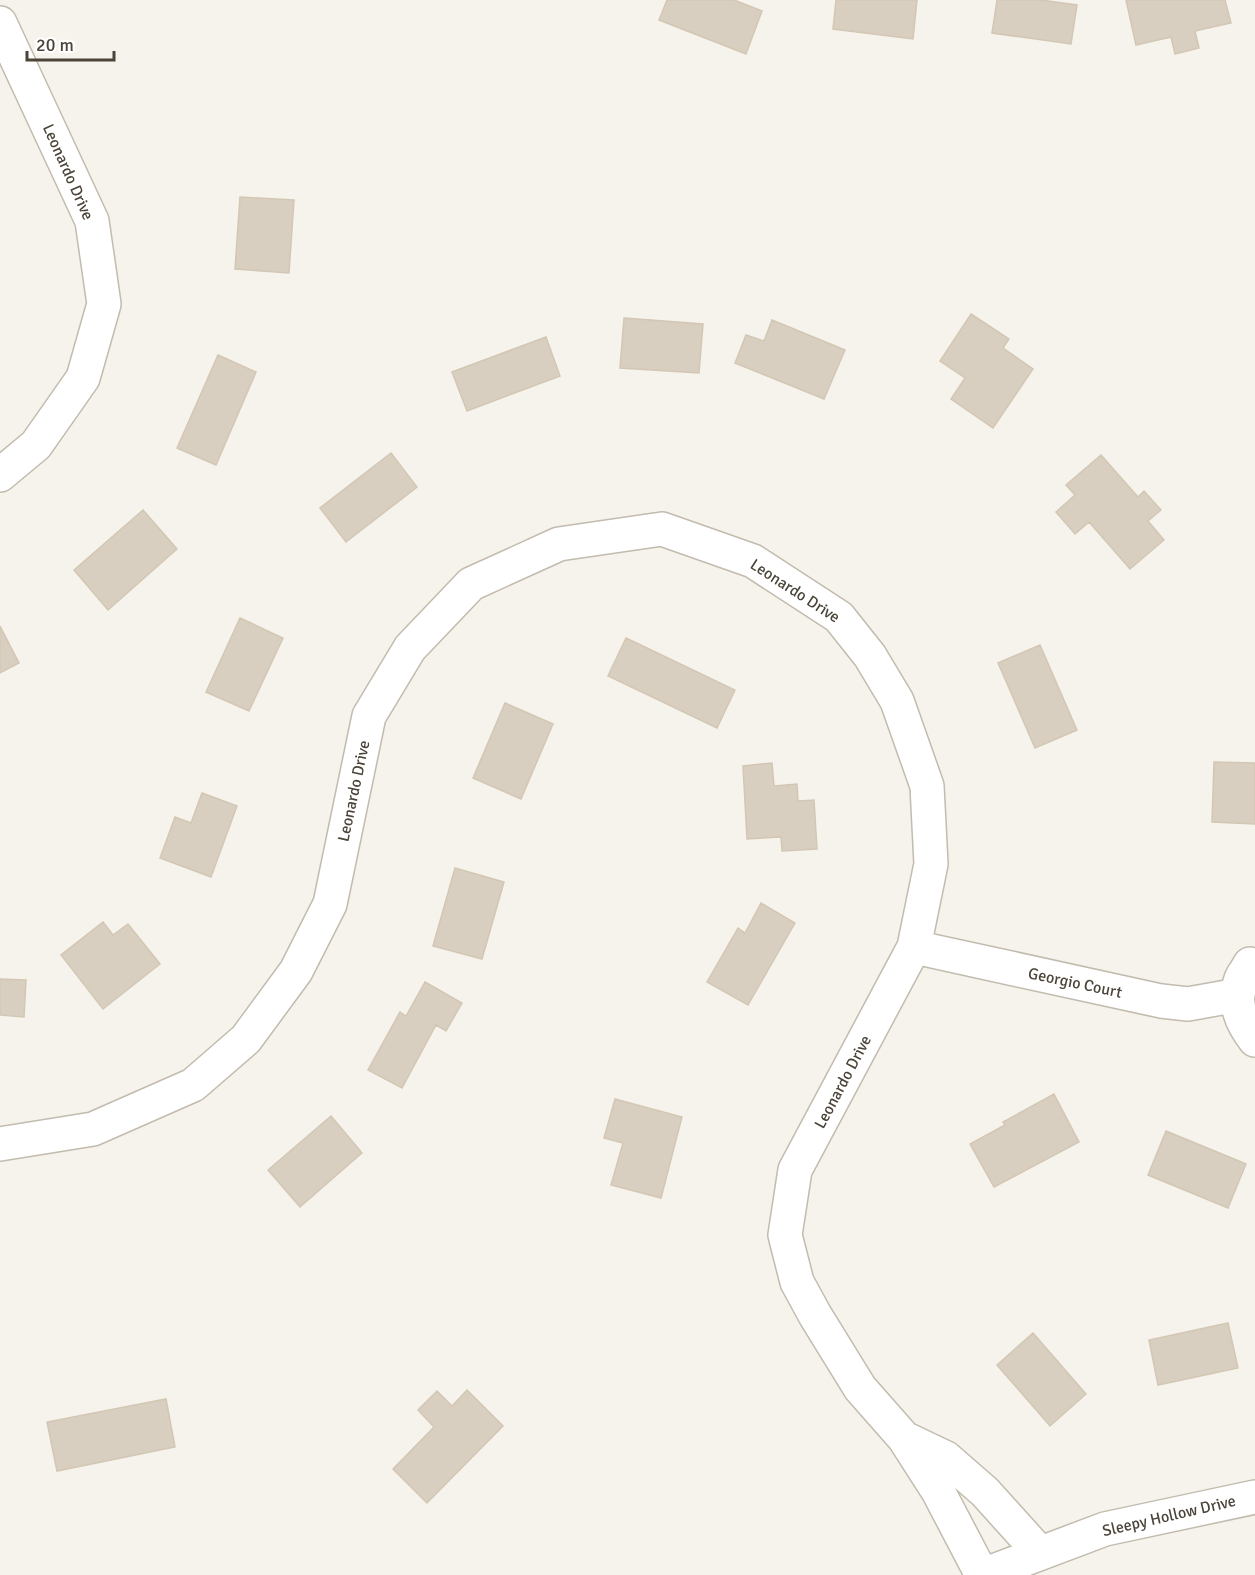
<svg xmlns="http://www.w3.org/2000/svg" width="1255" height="1575" font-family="Signika,sans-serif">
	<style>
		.building { fill: #d8cfc1; stroke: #d3c7b4; stroke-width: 1.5 }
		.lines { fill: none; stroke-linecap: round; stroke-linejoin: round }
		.minor-casing { stroke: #c2bbae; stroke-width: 36 }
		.minor { stroke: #fff; stroke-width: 33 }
		.labels { text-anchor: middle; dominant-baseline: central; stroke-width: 5; stroke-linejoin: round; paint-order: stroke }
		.street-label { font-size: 16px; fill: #4b4439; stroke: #fff }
	</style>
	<rect width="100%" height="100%" fill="#f6f3ec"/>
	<!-- building -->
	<path class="building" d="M667 0H734L762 11 746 54 659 20Z
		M836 0H917L913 39 833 29Z
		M997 0H1041L1077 5 1071 44 992 33Z
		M1126 0H1225L1231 23 1195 31 1199 48 1175 54 1171 37 1136 45Z
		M240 197 294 200 289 273 235 269Z
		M971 314 1009 339 1003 348 1033 369 993 428 951 399 965 378 940 361Z
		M624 318 703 324 699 373 620 368Z
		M772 320 845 350 824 399 735 363 746 335 764 341Z
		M546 337 560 376 467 411 452 372Z
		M218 355 256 372 216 465 177 448Z
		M391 453 417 487 346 542 320 508Z
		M1101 455 1138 497 1144 491 1161 510 1148 521 1164 540 1130 569 1089 522 1075 534 1056 512 1075 495 1066 485Z
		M143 510 177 549 108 610 74 570Z
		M240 618 283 638 249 711 206 692Z
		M0 626 19 663 0 673Z
		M626 638 735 690 717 728 608 676Z
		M1040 645 1077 730 1035 748 998 663Z
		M505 703 553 724 521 799 473 778Z
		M1214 762 1255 763V824L1212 822Z
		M772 763 774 786 797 784 798 801 814 800 817 849 782 851 781 837 747 839 743 766Z
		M202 793 237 806 211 877 160 858 175 817 191 823Z
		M455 868 504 882 482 959 433 946Z
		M761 903 795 923 748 1005 707 982 738 928 745 933Z
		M103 922 113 935 128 924 160 964 103 1009 61 955Z
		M0 979 26 980 24 1017 0 1015Z
		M425 982 462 1003 446 1031 436 1025 402 1088 368 1070 400 1012 406 1016Z
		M1054 1094 1079 1142 994 1187 970 1144 1005 1125 1003 1122Z
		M615 1099 682 1117 661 1198 611 1185 623 1143 604 1138Z
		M331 1116 362 1153 300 1207 268 1170Z
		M1166 1131 1246 1164 1228 1208 1148 1175Z
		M1228 1323 1238 1368 1158 1385 1149 1340Z
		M1033 1333 1086 1394 1050 1426 997 1365Z
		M467 1390 503 1426 427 1503 393 1469 434 1427 418 1410 437 1391 452 1406Z
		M166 1399 175 1447 57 1471 47 1422Z"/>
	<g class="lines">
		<defs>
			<path id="minor" d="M0 23 92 221 104 304 83 378 36 445 0 475
				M914 947 1161 1001 1188 1004 1238 995 1241 979 1250 964
				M1243 975C1231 998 1240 1021 1255 1040
				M0 1144 93 1129 193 1085 246 1039 296 971 330 904 369 716 410 648 471 584 559 544 662 529 753 561 839 617 870 656 897 701 927 786 931 864 914 947 795 1170 785 1235 797 1282 815 1315 860 1388 904 1438 938 1491 982 1575
				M904 1438 946 1458 985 1492 1040 1553
				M983 1575 1105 1529 1255 1497"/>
		</defs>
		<!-- minor casing -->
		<use href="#minor" class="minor-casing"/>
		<!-- minor -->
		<use href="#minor" class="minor"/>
	</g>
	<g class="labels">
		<!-- street labels -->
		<g class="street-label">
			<text transform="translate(68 172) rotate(66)">Leonardo Drive</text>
			<text transform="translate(795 591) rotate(33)">Leonardo Drive</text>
			<text transform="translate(354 791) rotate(-78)">Leonardo Drive</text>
			<text transform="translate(1075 983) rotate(12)">Georgio Court</text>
			<text transform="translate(843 1082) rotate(-62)">Leonardo Drive</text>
			<text transform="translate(1169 1516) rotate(-13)">Sleepy Hollow Drive</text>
		</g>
	</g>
	<!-- scale -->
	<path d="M27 51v9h87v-9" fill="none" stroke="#4b4439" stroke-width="3"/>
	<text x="36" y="51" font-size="18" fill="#4b4439" stroke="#ffffff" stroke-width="4.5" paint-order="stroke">20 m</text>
</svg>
